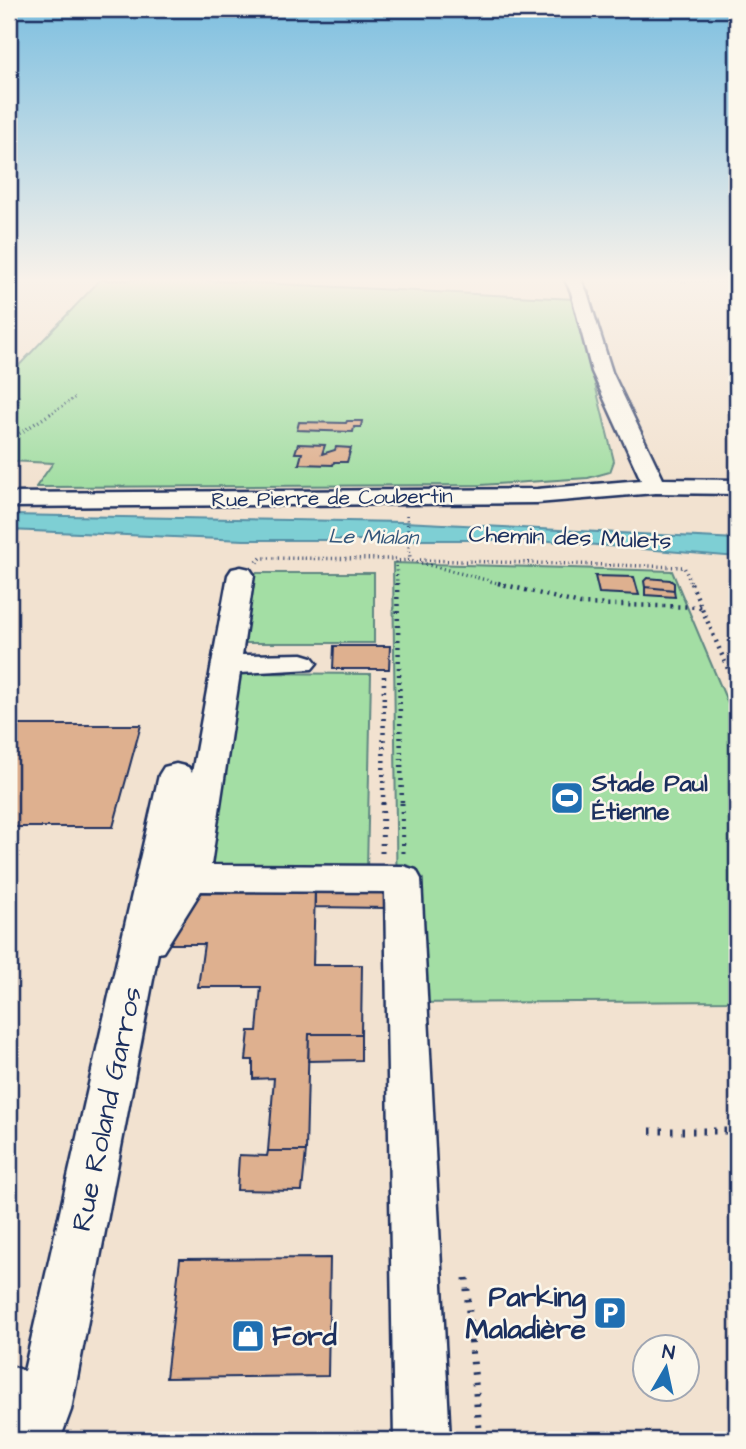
<svg xmlns="http://www.w3.org/2000/svg" width="746" height="1449" font-family="'Architects Daughter',sans-serif">
	<style>
		.green { fill: #a3dea4; stroke: #5f8681; stroke-width: 2 }
		.water { fill: #7ecfd4; stroke: #568fa5; stroke-width: 2 }
		.building { fill: #deb08f; stroke: #1b2f5e; stroke-width: 2 }
		.lines { fill: none; stroke-linecap: round; stroke-linejoin: round }
		.minor-casing { stroke: #1b2f5e; stroke-width: 5 }
		.path-far4 { stroke: #1b2f5e; stroke-width: 2.5; stroke-dasharray: 1 2.5; stroke-linecap: butt }
		.path-far3 { stroke: #1b2f5e; stroke-width: 3.5; stroke-dasharray: 1 3.5; stroke-linecap: butt }
		.path-far2 { stroke: #1b2f5e; stroke-width: 4.5; stroke-dasharray: 2 5; stroke-linecap: butt }
		.path-far1 { stroke: #1b2f5e; stroke-width: 5; stroke-dasharray: 2 6; stroke-linecap: butt }
		.path { stroke: #1b2f5e; stroke-width: 7; stroke-dasharray: 2.5 8; stroke-linecap: butt }
		.minor { fill: #fbf7ec; fill-rule: evenodd }
		.labels { text-anchor: middle; dominant-baseline: central; stroke-width: 5; stroke-linejoin: round; paint-order: stroke }
		.far-street-label { font-size: 21px; fill: #1b2f5e; stroke: #fbf7ec }
		.far-water-label { font-size: 21px; font-style: italic; fill: #34577c; stroke: #fbf7ec }
		.street-label { font-size: 24px; fill: #1b2f5e; stroke: #fbf7ec }
		.poi-label { font-size: 24px; font-weight: bold; fill: #1b2f5e; stroke: #fbf7ec; text-anchor: start }
		.near-street-label { font-size: 28px; fill: #1b2f5e; stroke: #fbf7ec }
		.near-poi-label { font-size: 28px; font-weight: bold; fill: #1b2f5e; stroke: #fbf7ec; text-anchor: end }
	</style>
	<rect width="100%" height="100%" fill="#f2e2d0"/>
	<filter id="ink" filterUnits="userSpaceOnUse"><feTurbulence type="fractalNoise" baseFrequency=".0143" numOctaves="2"/><feDisplacementMap in="SourceGraphic" scale="14" xChannelSelector="R" yChannelSelector="G"/><feConvolveMatrix kernelMatrix="1 2 1 2 8 2 1 2 1" color-interpolation-filters="sRGB"/></filter>
	<g filter="url(#ink)">
		<!-- green -->
		<path class="green" d="M100 280H201L574 299 614 461 610 472 588 478 481 485 36 487 53 463 9 461V376Z
			M393 563 672 571 737 725V1001L398 1003Z
			M251 573H374V643H239Z
			M233 673 371 674 367 871 199 870Z"/>
		<!-- water -->
		<path class="water" d="M9 515 404 522 737 539V557L538 540H244L9 530Z"/>
		<!-- building -->
		<path class="building" d="M347 421H362L361 427H354L353 432 297 430 299 422 346 423Z
			M298 444 325 445 322 454 335 450 336 447 351 448 347 462H334L333 465 299 464 302 453H295Z
			M595 576 634 577 639 595 599 593Z
			M647 578 670 580 674 583V590L645 587 644 581Z
			M645 587 674 590 675 597 645 595Z
			M334 646H390L389 669H333Z
			M9 725H141L113 827H9Z
			M315 887 313 965H362L361 1034H309L306 1151H268L274 1078 253 1079V1060H246L249 1031H257L261 987H198L204 944H169L196 888Z
			M315 887H387V908L315 907Z
			M309 1034H361V1060L308 1061Z
			M268 1151H306L302 1191 237 1190 239 1155 267 1156Z
			M330 1258 328 1376 166 1378 180 1259Z"/>
		<g class="lines">
			<defs>
				<path id="minor" d="M565 280H581L587 292 612 372 663 479 737 480V494L655 493 537 503 9 507V493L537 489 641 480 592 372 571 292Z
					M241 567 250 569 254 575 242 655 302 654 312 657 317 663 312 669 240 673 211 865 403 866 416 870 421 879 450 1440H394L385 892 201 891 163 952 158 953 71 1410 60 1440H9V1365L24 1371 159 775 164 767 176 764 188 767 192 773 228 575 232 569Z"/>
			</defs>
			<!-- minor casing -->
			<use href="#minor" class="minor-casing"/>
			<!-- path-far4 -->
			<path class="path-far4" d="M636 280 737 282
				M17 414 19 394
				M50 414 76 397"/>
			<!-- path-far3 -->
			<path class="path-far3" d="M17 412 14 437 53 412
				M9 444 14 437
				M407 515 410 560
				M420 560 684 567 692 585
				M257 562 261 558 398 559
				M397 585 396 561 410 560 505 585"/>
			<!-- path-far2 -->
			<path class="path-far2" d="M397 583 402 804
				M498 583 580 604 702 607
				M691 583 737 690
				M383 804 384 673"/>
			<!-- path-far1 -->
			<path class="path-far1" d="M402 803 403 853
				M382 853 383 803"/>
			<!-- path -->
			<path class="path" d="M650 1131H737
				M466 1278 480 1440"/>
			<!-- minor -->
			<use href="#minor" class="minor"/>
		</g>
	</g>
	<!-- sky -->
	<linearGradient id="sky" x2="0" y2="1"><stop stop-color="#7dbfe0"/><stop offset="0.58" stop-color="#f9f2ea"/><stop offset="1" stop-color="#f9f2ea" stop-opacity="0"/></linearGradient>
	<rect width="746" height="483" fill="url(#sky)"/>
	<!-- icons -->
	<defs>
		<symbol id="stadium-square" viewBox="-11 -11 22 22"><rect x="-9" y="-9" width="18" height="18" rx="4" fill="#1f6fb2" stroke="#fbf7ec"/><path d="M0-5a6.5 5 0 1 0 0 10a6.5 5 0 1 0 0-10ZM-3.5-1.8h7v3.6h-7Z" fill="#fff"/></symbol>
		<symbol id="parking-square" viewBox="-11 -11 22 22"><rect x="-9" y="-9" width="18" height="18" rx="4" fill="#1f6fb2" stroke="#fbf7ec"/><path d="M-3.5-5.5H1a3.5 3.5 0 0 1 0 7H-1V5.5H-3.5ZM-1-3.4V-.6H.8a1.4 1.4 0 0 0 0-2.8Z" fill="#fff"/></symbol>
		<symbol id="shop-square" viewBox="-11 -11 22 22"><rect x="-9" y="-9" width="18" height="18" rx="4" fill="#1f6fb2" stroke="#fbf7ec"/><path d="M-5-2.5h2.3a2.7 3.5 0 0 1 5.4 0H5L5.5 6h-11ZM-1.5-2.5h3a1.5 2.3 0 0 0-3 0Z" fill="#fff"/></symbol>
	</defs>
	<g fill-rule="evenodd">
		<use href="#stadium-square" x="548" y="779" width="38" height="38"/>
		<use href="#parking-square" x="591" y="1294" width="38" height="38"/>
		<use href="#shop-square" x="229" y="1317" width="38" height="38"/>
	</g>
	<g class="labels">
		<!-- far-street labels -->
		<g class="far-street-label">
			<text transform="translate(332 498) rotate(-1)">Rue Pierre de Coubertin</text>
		</g>
		<!-- far-water labels -->
		<g class="far-water-label">
			<text transform="translate(373 537) rotate(1)">Le Mialan</text>
		</g>
		<!-- street labels -->
		<g class="street-label">
			<text transform="translate(570 538) rotate(2)">Chemin des Mulets</text>
		</g>
		<!-- poi labels -->
		<g class="poi-label">
			<text x="592" y="784">Stade Paul<tspan x="592" dy="28">Étienne</tspan></text>
		</g>
		<!-- near-street labels -->
		<g class="near-street-label">
			<text transform="translate(107 1109) rotate(-78)">Rue Roland Garros</text>
		</g>
		<!-- near-poi labels -->
		<g class="near-poi-label">
			<text x="586" y="1297">Parking<tspan x="586" dy="32">Maladière</tspan></text>
			<text x="272" y="1336" text-anchor="start">Ford</text>
		</g>
	</g>
	<!-- margin -->
	<rect width="746" height="1449" fill="none" stroke="#fbf7ec" stroke-width="35"/>
	<rect x="18" y="18" width="711" height="1414" fill="none" stroke="#1b2f5e" stroke-width="2.5" filter="url(#ink)"/>
	<!-- north arrow -->
	<g transform="translate(666 1368) rotate(9)"><circle r="33" fill="#fbf7ec" stroke="#a1a7b3" stroke-width="2"/>
	<path d="M0-5L12 26L0 18L-12 26Z" fill="#1f6fb2"/>
	<text y="-10" font-size="19" font-weight="bold" text-anchor="middle" fill="#1b2f5e">N</text>
	</g>
</svg>
